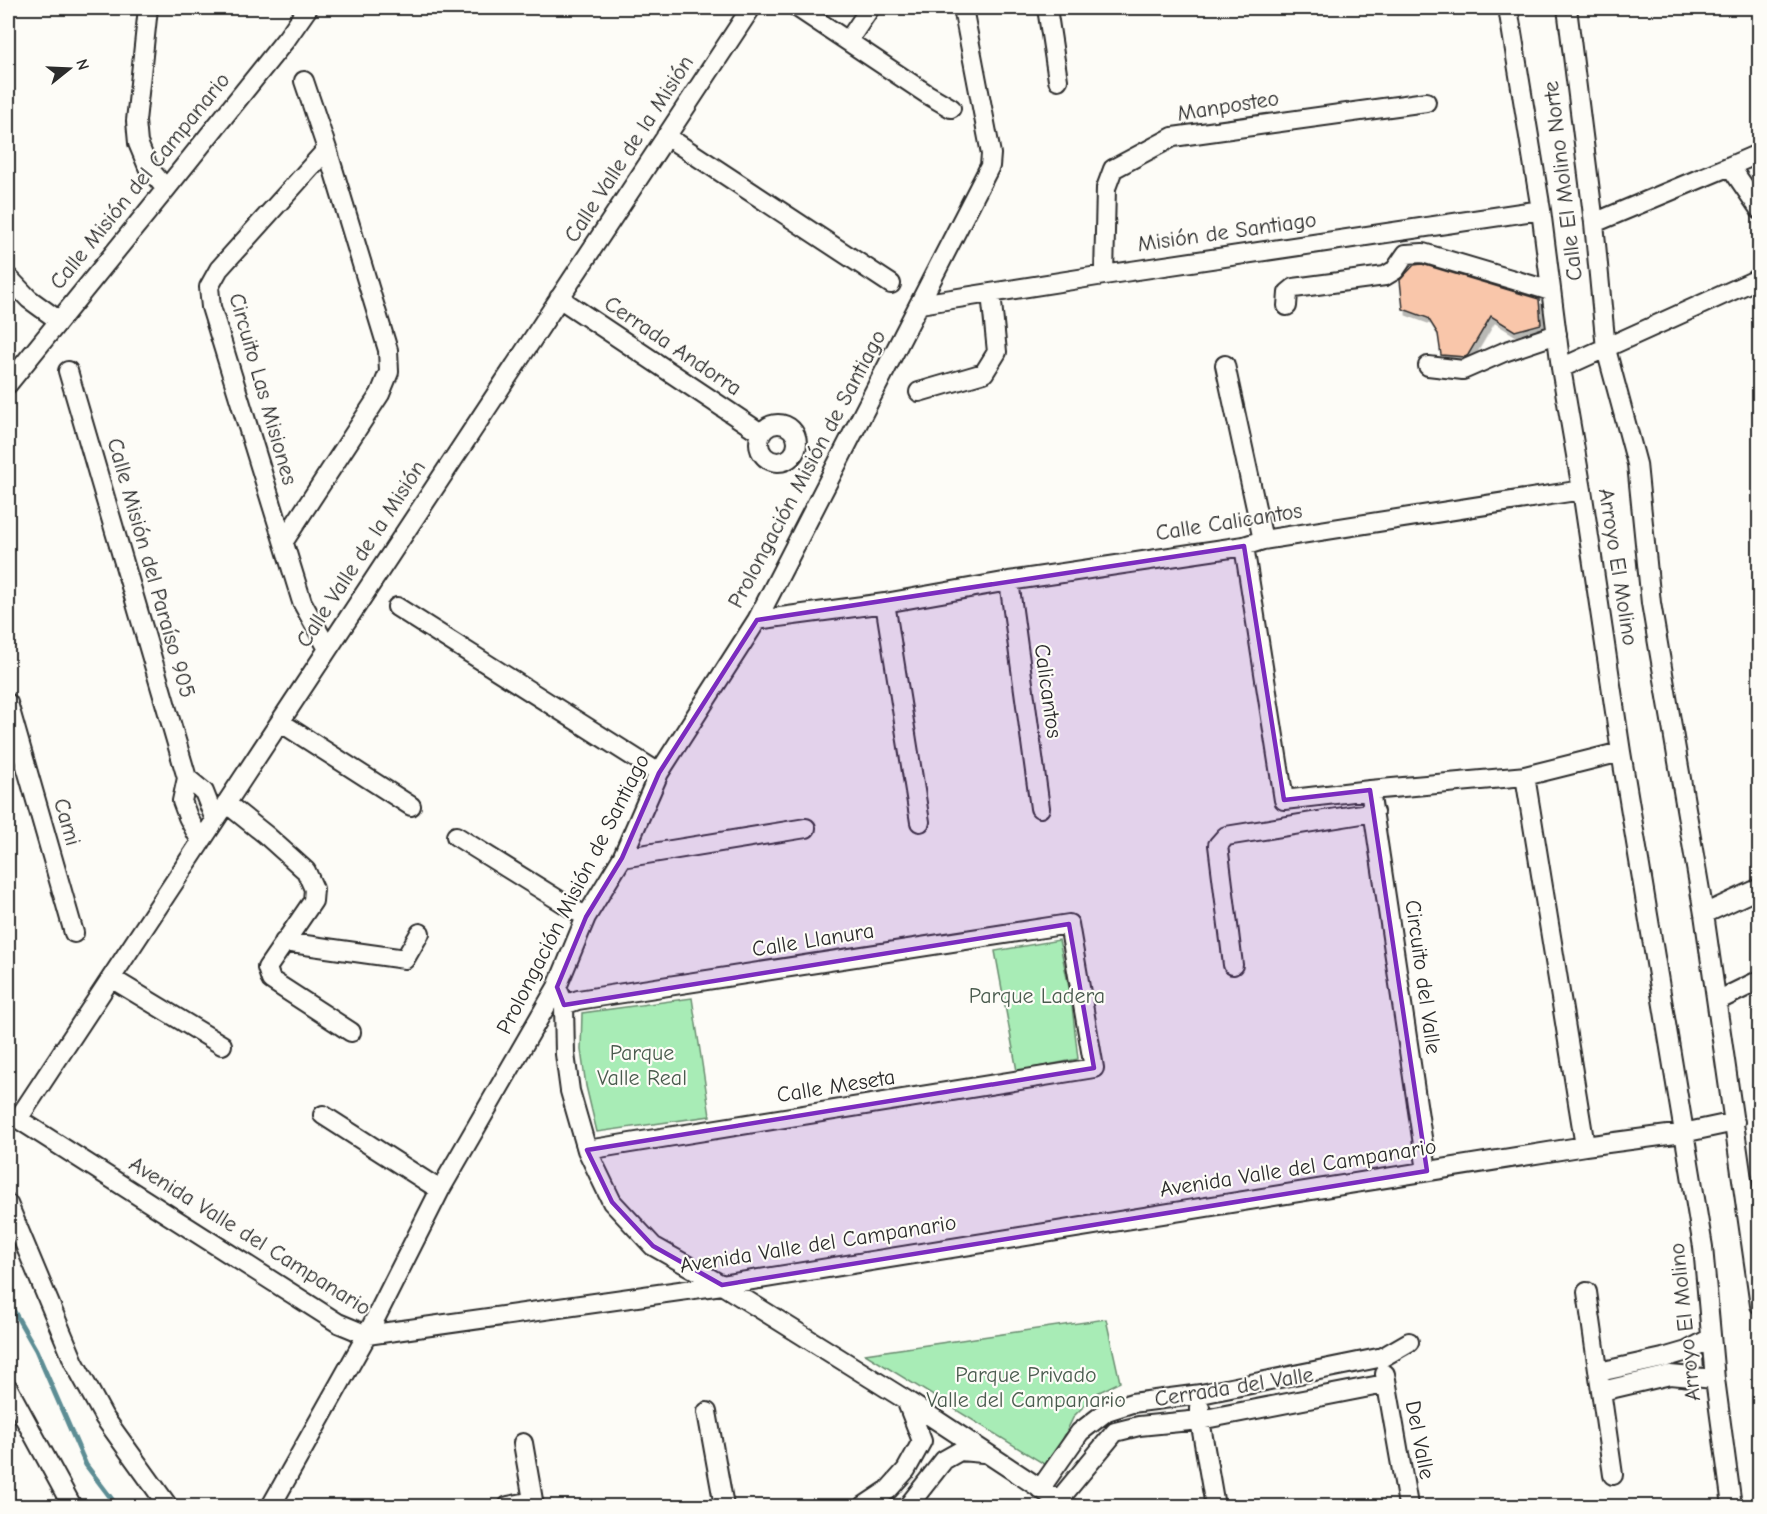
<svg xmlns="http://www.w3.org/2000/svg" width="1767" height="1514" font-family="'Comic Neue',sans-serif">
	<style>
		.green { fill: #a8ecb6; stroke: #6a8c70; stroke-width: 1.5 }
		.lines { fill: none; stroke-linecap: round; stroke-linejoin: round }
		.stream { stroke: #5d8d94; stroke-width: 5 }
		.building { fill: #f9c6aa; stroke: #2b2b2b; stroke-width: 1.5; filter: url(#shadow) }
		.minor-casing { stroke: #2b2b2b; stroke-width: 22 }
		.minor { stroke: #fdfcf7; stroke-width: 18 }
		.marked { fill: #7b2cbf; fill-opacity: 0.2; stroke: #7b2cbf; stroke-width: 4.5; stroke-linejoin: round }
		.labels { text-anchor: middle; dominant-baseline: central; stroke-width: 4.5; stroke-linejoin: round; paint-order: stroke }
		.street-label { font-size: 22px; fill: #2b2b2b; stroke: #fdfcf7 }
		.park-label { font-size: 22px; fill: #4a5b4e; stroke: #fdfcf7 }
	</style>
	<defs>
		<filter id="shadow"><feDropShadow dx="3.5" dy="6" stdDeviation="0" flood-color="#0004"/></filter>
	</defs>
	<rect width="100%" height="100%" fill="#fdfcf7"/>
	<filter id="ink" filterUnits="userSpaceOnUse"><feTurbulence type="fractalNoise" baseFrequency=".0167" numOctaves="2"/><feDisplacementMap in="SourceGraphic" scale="12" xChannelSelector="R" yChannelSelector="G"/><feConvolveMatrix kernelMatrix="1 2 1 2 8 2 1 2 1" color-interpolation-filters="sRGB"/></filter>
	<g filter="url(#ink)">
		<!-- green -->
		<path class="green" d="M1059 940 1071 997 1078 1059 1017 1071 995 951Z
			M692 998 710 1116 597 1132 586 1086 581 1050 582 1013Z
			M1106 1319 1120 1382 1097 1393 1074 1416 1049 1467 865 1354Z"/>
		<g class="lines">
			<!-- stream -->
			<path class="stream" d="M8 1301 36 1350 86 1465 117 1506"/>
		</g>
		<!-- building -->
		<path class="building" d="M1422 264 1539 299 1541 324 1515 331 1491 316 1468 355 1465 357 1441 355 1438 334 1428 318 1403 309 1400 280 1414 265Z"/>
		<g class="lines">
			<defs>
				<path id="minor" d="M148 8 136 121 138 143 148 167 166 189
					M798 8 927 94 951 108
					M1047 8 1058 80
					M1508 8 1541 210 1561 368 1582 490 1621 752 1703 1247 1715 1379 1732 1506
					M1567 8 1594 223 1606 349 1637 464 1651 603 1704 914 1760 1305
					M848 41 870 8
					M666 136 891 284
					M327 149 219 269 209 287 211 307 302 602 328 649
					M1730 166 1760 153
					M1594 223 1730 166 1760 210
					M1104 275 1106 188 1113 169 1173 137 1426 102
					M8 277 29 299 58 320
					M559 298 761 433
					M920 304 1104 275 1541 210
					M1287 306 1288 293 1294 288 1385 276 1395 270 1406 254 1423 253 1551 291
					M1225 365 1263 540
					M1428 366 1463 370 1504 352 1557 334
					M1561 368 1760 278
					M68 371 187 778 182 801 188 817 201 842
					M8 384 166 189 287 38 308 8
					M919 392 984 373 997 352 991 293
					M759 443a19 19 0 1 1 38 0a19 19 0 1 1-38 0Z
					M284 541 380 394 389 372 388 350 327 149 304 81
					M1244 546 1284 800 1370 790 1525 776 1621 752
					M1009 581 1040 808
					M885 603 920 822
					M397 607 659 773
					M757 620 885 603 1009 581 1244 546 1263 540 1582 490
					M8 703 74 933
					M280 722 411 806
					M1525 776 1585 1146
					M187 778 204 792 215 820
					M1370 790 1427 1171
					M226 803 266 835 306 871 314 889 313 901 267 968 271 980 351 1032
					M456 836 586 917
					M622 858 806 828
					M1704 914 1760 888
					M284 942 405 959 420 933
					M1233 965 1218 845 1226 836 1374 812
					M111 978 222 1045
					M560 994 564 1005 565 1054 570 1091 587 1150 612 1202 653 1246 722 1285 906 1400 1067 1506
					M1717 1001 1760 980
					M564 1005 578 1000 1069 924 1094 1068 587 1150
					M323 1115 440 1190
					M18 1119 338 1323 367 1335 722 1285 1585 1146 1683 1133 1735 1122
					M18 1119 751 8
					M8 1204 74 1362 104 1417 168 1506
					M1587 1292 1613 1475
					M1599 1372 1663 1358 1687 1351 1711 1338
					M1385 1374 1408 1505
					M8 1388 72 1506
					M1602 1391 1670 1375 1715 1379
					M1200 1408V1420L1215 1506
					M707 1412 724 1506
					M523 1443 534 1506
					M1040 1489 1080 1432 1107 1411 1132 1403 1201 1394 1383 1357 1409 1342
					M1058 1501 1115 1432 1139 1426 1200 1420 1385 1384
					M271 1506 367 1335 440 1190 557 987 586 917 622 858 659 773 757 620 990 166 991 154 963 8
					M508 1506 533 1501
					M864 1506 888 1490 906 1470 922 1441 906 1400
					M908 1506 944 1460 960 1451 983 1453"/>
			</defs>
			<!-- minor casing -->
			<use href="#minor" class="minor-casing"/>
			<!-- minor -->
			<use href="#minor" class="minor"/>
		</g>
	</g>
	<!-- marked area -->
	<path class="marked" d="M1244 546 1284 800 1370 790 1427 1171 722 1285 653 1246 612 1202 587 1150 1094 1068 1069 924 564 1005 557 987 586 917 622 858 659 773 757 620Z"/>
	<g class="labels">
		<!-- street labels -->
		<g class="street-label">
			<text transform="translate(1228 106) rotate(-9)">Manposteo</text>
			<text transform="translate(629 149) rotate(-57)">Calle Valle de la Misión</text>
			<text transform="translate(140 181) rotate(-51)">Calle Misión del Campanario</text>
			<text transform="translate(1563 181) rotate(-97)">Calle El Molino Norte</text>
			<text transform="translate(1227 232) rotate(-8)">Misión de Santiago</text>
			<text transform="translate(673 346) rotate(34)">Cerrada Andorra</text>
			<text transform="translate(263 389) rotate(74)">Circuito Las Misiones</text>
			<text transform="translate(807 469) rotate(-62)">Prolongación Misión de Santiago</text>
			<text transform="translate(1229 522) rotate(-9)">Calle Calicantos</text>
			<text transform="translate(361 554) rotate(-57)">Calle Valle de la Misión</text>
			<text transform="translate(1618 567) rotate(81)">Arroyo El Molino</text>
			<text transform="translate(151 568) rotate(74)">Calle Misión del Paraíso 905</text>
			<text transform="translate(1048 691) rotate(82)">Calicantos</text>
			<text transform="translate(67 822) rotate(74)">Cami</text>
			<text transform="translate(573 894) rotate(-63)">Prolongación Misión de Santiago</text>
			<text transform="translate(813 940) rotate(-9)">Calle Llanura</text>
			<text transform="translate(1423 977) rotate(82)">Circuito del Valle</text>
			<text transform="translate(836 1086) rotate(-9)">Calle Meseta</text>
			<text transform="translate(1298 1168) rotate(-9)">Avenida Valle del Campanario</text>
			<text transform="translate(250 1236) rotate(32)">Avenida Valle del Campanario</text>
			<text transform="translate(818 1244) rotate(-9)">Avenida Valle del Campanario</text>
			<text transform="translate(1685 1322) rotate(-96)">Arroyo El Molino</text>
			<text transform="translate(1234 1387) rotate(-9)">Cerrada del Valle</text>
			<text transform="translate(1420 1440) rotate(79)">Del Valle</text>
		</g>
		<!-- park labels -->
		<g class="park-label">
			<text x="1037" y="996">Parque Ladera</text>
			<text x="642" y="1053">Parque<tspan x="642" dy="25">Valle Real</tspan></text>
			<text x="1026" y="1375">Parque Privado<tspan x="1026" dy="25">Valle del Campanario</tspan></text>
		</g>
	</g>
	<!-- margin -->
	<rect width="1767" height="1514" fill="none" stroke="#fdfcf7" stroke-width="30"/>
	<rect x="15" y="15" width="1737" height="1484" fill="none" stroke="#2b2b2b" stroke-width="2" filter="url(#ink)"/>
	<!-- north arrow -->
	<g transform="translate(69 69) rotate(72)" stroke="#fdfcf7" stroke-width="4.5" paint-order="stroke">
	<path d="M0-4.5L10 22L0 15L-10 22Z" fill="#2b2b2b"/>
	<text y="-9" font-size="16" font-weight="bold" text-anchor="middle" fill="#2b2b2b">N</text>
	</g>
</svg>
